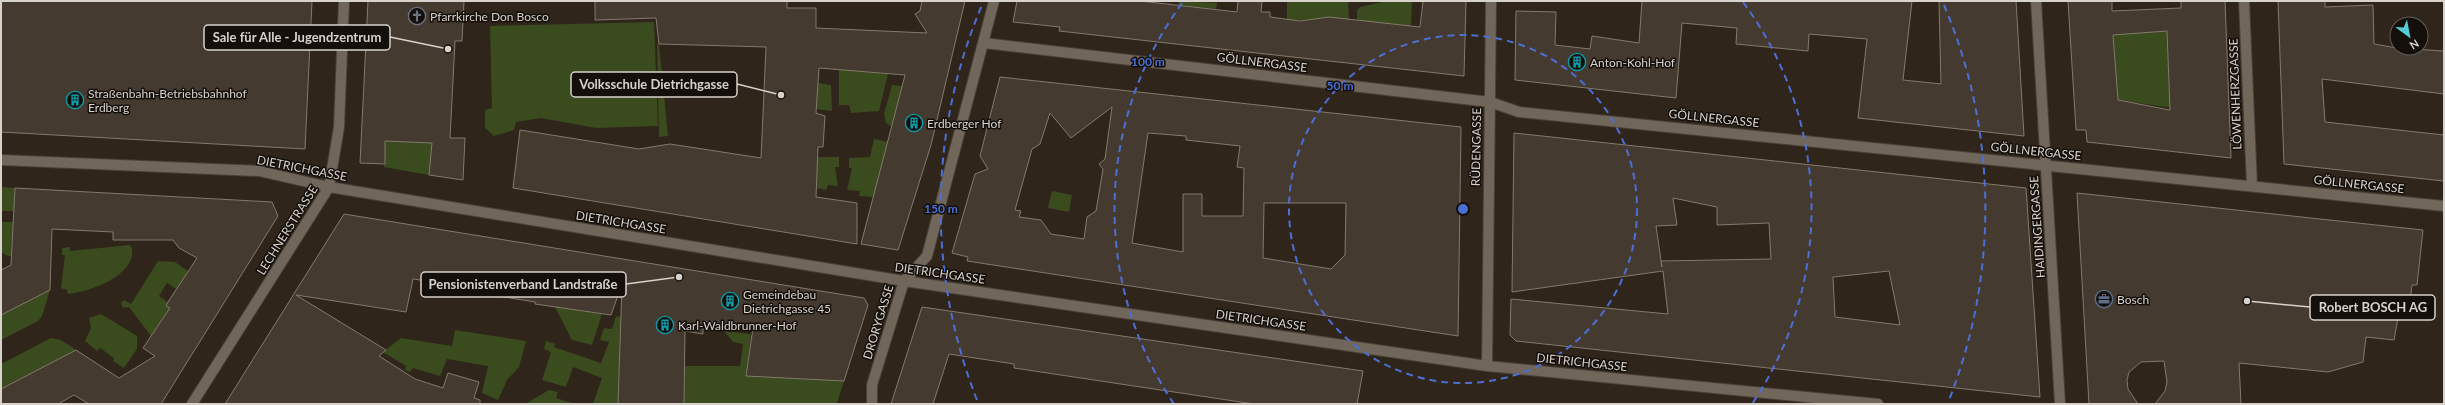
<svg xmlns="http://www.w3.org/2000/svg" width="2445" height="405" font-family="Lato,sans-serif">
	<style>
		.green { fill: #3a4b1d }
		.building { fill: #443a30; stroke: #84796d; fill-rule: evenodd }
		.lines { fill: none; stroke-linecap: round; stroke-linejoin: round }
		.street-casing { stroke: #494139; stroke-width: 12 }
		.street { stroke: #71665a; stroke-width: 10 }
		.ring { fill: none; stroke: #4c6fd5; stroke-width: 2; stroke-dasharray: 7 5 }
		.labels { text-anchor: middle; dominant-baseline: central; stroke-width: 3; stroke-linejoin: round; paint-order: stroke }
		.poi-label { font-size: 12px; fill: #d8d2cc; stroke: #140f0b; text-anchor: start }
		.street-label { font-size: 12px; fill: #d8d2cc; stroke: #140f0b }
		.centre { fill: #4c6fd5; stroke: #140f0b; stroke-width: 2 }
		.ring-label { font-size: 12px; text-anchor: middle; font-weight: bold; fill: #4c6fd5; stroke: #140f0b; stroke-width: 3; stroke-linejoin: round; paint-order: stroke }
		.leader { fill: none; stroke: #d8d2cc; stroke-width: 1.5 }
		.callout-dot { fill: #d8d2cc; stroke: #140f0b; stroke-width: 1.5 }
		.callout { fill: #140f0b; stroke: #d8d2cc; stroke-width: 1.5 }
		.callout-label { font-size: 13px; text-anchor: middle; font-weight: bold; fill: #d8d2cc }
	</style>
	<rect width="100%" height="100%" fill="#2f251b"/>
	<!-- green -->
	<path class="green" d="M1179 1 1217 3 1216 9 1178 5Z
		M1287 1H1348L1349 20C1328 17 1308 21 1287 20Z
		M1387 1H1412L1411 26 1357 21V10L1360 7Z
		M654 22 658 126 596 128 541 118 516 122 514 130 494 136 485 128V110L492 108 490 26Z
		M2167 31 2169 90 2187 110 2118 100 2113 34Z
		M657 44H659L668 136 659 137Z
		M839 69 888 74 879 111 851 113 849 105H839Z
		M818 83 831 85 832 111 816 109Z
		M892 85 902 86 892 127 886 123 884 114Z
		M874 139 888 142 874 197 859 196 860 191 847 190 852 168H849V158L870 157Z
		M385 141 432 143 429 175 384 167Z
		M817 157H839V167H835L838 186 828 185 826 190 816 188Z
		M1 187 15 188 14 211H1Z
		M1052 191 1072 195 1069 212 1048 208Z
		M1 222H13L11 256H8L1 252Z
		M130 245C133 248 132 252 132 256 127 279 87 292 68 294L67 290 61 288 65 255H62V248L70 247V251Z
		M158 261 175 262 192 274 183 288 179 285 176 289 167 283 159 296 169 303 166 306 170 308 151 336 129 307 123 308 121 303 124 300 131 304Z
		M50 290 42 316 38 321 1 340V315Z
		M555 307 602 314 592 345 572 340Z
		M101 314 137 336V349L124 368 113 361 114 358 100 348 97 351 85 341 91 328 89 318Z
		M616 316 628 318 620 340 618 404H593L602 378 573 367 566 387 542 380 551 352 544 349 546 341 555 344 554 347 601 363 609 342 600 340 604 328 612 329Z
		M455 330 526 341 519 367 507 380 498 400 482 393 488 366 447 359 440 376 413 368 410 372 405 370 406 366 383 352 401 338 452 346Z
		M724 331 751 334 746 375 844 381 837 403 839 404H684L685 366H740L743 344 733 342Z
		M51 338 61 340 76 350 1 389V364Z
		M549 390 558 392 556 398 575 404H525Z"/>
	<!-- building -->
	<path class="building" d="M1 1H312L305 149 1 132Z
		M368 1H464L462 41H455L450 138H465L463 180 429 175 432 143 385 141V164L360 163Z
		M595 1H787V8H816V28L927 33 915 14 920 11 922 1H965L931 145 898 250 861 244 905 75 819 68 816 113 825 116 823 147H818L816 197 857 203V244L513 188 520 130 639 149 670 144 761 158 766 47 659 44 656 18 595 20Z
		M1017 1H1140L1237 12 1238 1H1262L1261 12H1270V17L1300 21 1329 17 1420 27 1423 1H1466L1464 76 1059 31 1060 27 1013 22Z
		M1642 1H1912L1903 80 1941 84 1939 1H2016L2024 136 1858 118 1867 39 1809 34 1808 51 1736 44 1737 28 1682 23 1676 98 1515 80 1516 11 1556 12 1555 45 1590 49 1592 36 1639 43Z
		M2068 1H2112V11L2181 8V1H2225L2231 158 2087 142 2086 130H2076ZM2167 31 2170 110 2118 100 2113 35Z
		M2278 1H2325V7L2373 5 2374 44 2397 48 2444 51V94L2322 79 2325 122 2444 135V181L2284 164Z
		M1000 77 1461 127 1458 336 967 261 968 257 952 253 975 174 988 169 980 156ZM1112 107 1105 159 1099 164 1103 169 1096 211 1087 217 1084 239 1051 234 1041 220 1019 217 1021 211 1015 210 1032 149 1040 144 1050 113 1071 138ZM1148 133 1186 136V140L1240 146 1237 167 1244 168 1243 216H1202V194H1183V252L1132 243ZM1264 203H1346L1345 255 1331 269 1263 258Z
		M1514 133 2026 188 2040 397 1516 341 1510 335 1511 299 1668 314 1663 271 1512 292ZM1673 198 1717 207V225L1769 223 1771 259 1661 261 1662 267 1656 226 1677 225ZM1889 271 1900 325 1835 317 1833 277Z
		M15 188 272 202 278 216 161 404H89L74 395 58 404H1V389L76 350 119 378 155 356 143 348 170 308 166 306 168 302 197 258 179 248 173 240H113V232L52 229 50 290 1 315V270L11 265Z
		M2077 193 2423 230 2417 285H2412L2408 318H2398L2394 340 2366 337 2363 362 2328 372 2239 363 2241 404H2155L2165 391 2167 382 2164 361 2141 362 2129 372 2127 380 2128 389 2138 404H2089Z
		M344 214 864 298 868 305 844 381 746 376 753 328 703 321V334L685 331 684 404H618L622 284 611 315 535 304V302L461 290 462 286 413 279 406 312 296 295 386 350 379 356 415 379 443 388 448 373 479 382 474 398 480 400V404H225Z
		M922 307 1363 371 1357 404H1254L1014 368V364L949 354 933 404H891Z"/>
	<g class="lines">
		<defs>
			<path id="street" d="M2036 1 2060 404
				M2244 1 2252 186
				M984 43 1490 102 1519 112 2444 206
				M1 160 259 171 329 187 904 281 1487 366 1878 404
				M1487 366 1491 1
				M192 404 329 187 339 127 344 1
				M872 404V385L904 281 927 256 994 1"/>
		</defs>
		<!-- street casing -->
		<use href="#street" class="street-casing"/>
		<!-- street -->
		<use href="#street" class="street"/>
	</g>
	<!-- distance rings -->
	<g class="ring">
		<circle cx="1463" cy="209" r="174"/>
		<path d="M1174 404A348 348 0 0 1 1183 2M1743 2A348 348 0 0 1 1752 404"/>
		<path d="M977 400A522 522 0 0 1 982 5M1944 5A522 522 0 0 1 1949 400"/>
	</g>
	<!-- icons -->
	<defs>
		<symbol id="church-ring" viewBox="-11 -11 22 22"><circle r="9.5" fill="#140f0b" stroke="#6b7280" stroke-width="1.5"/><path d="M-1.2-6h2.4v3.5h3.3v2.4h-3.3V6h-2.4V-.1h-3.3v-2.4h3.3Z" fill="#6b7280"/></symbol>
		<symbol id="building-ring" viewBox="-11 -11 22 22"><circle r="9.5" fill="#140f0b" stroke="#0f9aa8" stroke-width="1.5"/><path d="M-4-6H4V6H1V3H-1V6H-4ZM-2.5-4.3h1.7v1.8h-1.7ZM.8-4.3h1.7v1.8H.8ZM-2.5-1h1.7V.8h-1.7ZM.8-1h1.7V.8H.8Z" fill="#0f9aa8"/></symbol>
		<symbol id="office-ring" viewBox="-11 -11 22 22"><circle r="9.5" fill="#140f0b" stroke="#5c6f8a" stroke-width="1.5"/><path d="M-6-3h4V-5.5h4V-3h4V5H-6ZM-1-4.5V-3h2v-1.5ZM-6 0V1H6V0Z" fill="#5c6f8a"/></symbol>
	</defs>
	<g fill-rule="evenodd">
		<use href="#church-ring" x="407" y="6" width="20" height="20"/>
		<use href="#building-ring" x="1567" y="52" width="20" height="20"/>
		<use href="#building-ring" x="65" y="90" width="20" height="20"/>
		<use href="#building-ring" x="904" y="113" width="20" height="20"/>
		<use href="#office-ring" x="2094" y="289" width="20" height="20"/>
		<use href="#building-ring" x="720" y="291" width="20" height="20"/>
		<use href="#building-ring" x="655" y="315" width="20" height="20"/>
	</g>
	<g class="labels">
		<!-- poi labels -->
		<g class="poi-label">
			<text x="430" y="16">Pfarrkirche Don Bosco</text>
			<text x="1590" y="62">Anton-Kohl-Hof</text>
			<text x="88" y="93">Straßenbahn-Betriebsbahnhof<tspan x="88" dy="14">Erdberg</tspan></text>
			<text x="927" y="123">Erdberger Hof</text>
			<text x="743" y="294">Gemeindebau<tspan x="743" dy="14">Dietrichgasse 45</tspan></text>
			<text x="2117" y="299">Bosch</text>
			<text x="678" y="325">Karl-Waldbrunner-Hof</text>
		</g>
		<!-- street labels -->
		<g class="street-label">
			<text transform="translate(1262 62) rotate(7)">GÖLLNERGASSE</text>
			<text transform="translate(2235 94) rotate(-92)">LÖWENHERZGASSE</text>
			<text transform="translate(1714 118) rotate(6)">GÖLLNERGASSE</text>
			<text transform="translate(1476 147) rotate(-89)">RÜDENGASSE</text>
			<text transform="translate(2036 151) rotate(6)">GÖLLNERGASSE</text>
			<text transform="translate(302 168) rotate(11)">DIETRICHGASSE</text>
			<text transform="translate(2359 184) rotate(6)">GÖLLNERGASSE</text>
			<text transform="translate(621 222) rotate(9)">DIETRICHGASSE</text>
			<text transform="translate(2037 227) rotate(-94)">HAIDINGERGASSE</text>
			<text transform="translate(287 230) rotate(-58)">LECHNERSTRASSE</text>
			<text transform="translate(940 273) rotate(8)">DIETRICHGASSE</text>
			<text transform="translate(1261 320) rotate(8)">DIETRICHGASSE</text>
			<text transform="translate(878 322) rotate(-73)">DRORYGASSE</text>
			<text transform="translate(1582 362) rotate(6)">DIETRICHGASSE</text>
		</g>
	</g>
	<circle cx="1463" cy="209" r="6" class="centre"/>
	<g class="ring-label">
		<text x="1148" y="66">100 m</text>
		<text x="1340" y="90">50 m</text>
		<text x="941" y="213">150 m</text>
	</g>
	<!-- callouts -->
	<path class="leader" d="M448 49L390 37M781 95L737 84M679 277L626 284M2247 301L2310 307"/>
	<g class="callout-dot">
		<circle cx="448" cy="49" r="4"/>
		<circle cx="781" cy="95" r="4"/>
		<circle cx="679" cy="277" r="4"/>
		<circle cx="2247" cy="301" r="4"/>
	</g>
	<g class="callout">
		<rect x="204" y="25" width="186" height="25" rx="4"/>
		<rect x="571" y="72" width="166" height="25" rx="4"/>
		<rect x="421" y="272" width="205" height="25" rx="4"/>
		<rect x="2310" y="295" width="125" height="25" rx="4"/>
	</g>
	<g class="callout-label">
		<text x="297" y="42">Sale für Alle - Jugendzentrum</text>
		<text x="654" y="89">Volksschule Dietrichgasse</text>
		<text x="523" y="289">Pensionistenverband Landstraße</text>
		<text x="2373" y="312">Robert BOSCH AG</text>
	</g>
	<!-- border -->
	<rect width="2445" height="405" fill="none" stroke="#d8d2cc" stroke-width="4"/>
	<!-- north arrow -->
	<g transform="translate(2409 36) rotate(148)"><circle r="19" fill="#140f0b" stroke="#625d58"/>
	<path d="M0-3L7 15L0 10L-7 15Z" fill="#51ccd5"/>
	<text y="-6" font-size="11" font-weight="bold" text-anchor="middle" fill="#d8d2cc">N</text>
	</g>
</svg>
